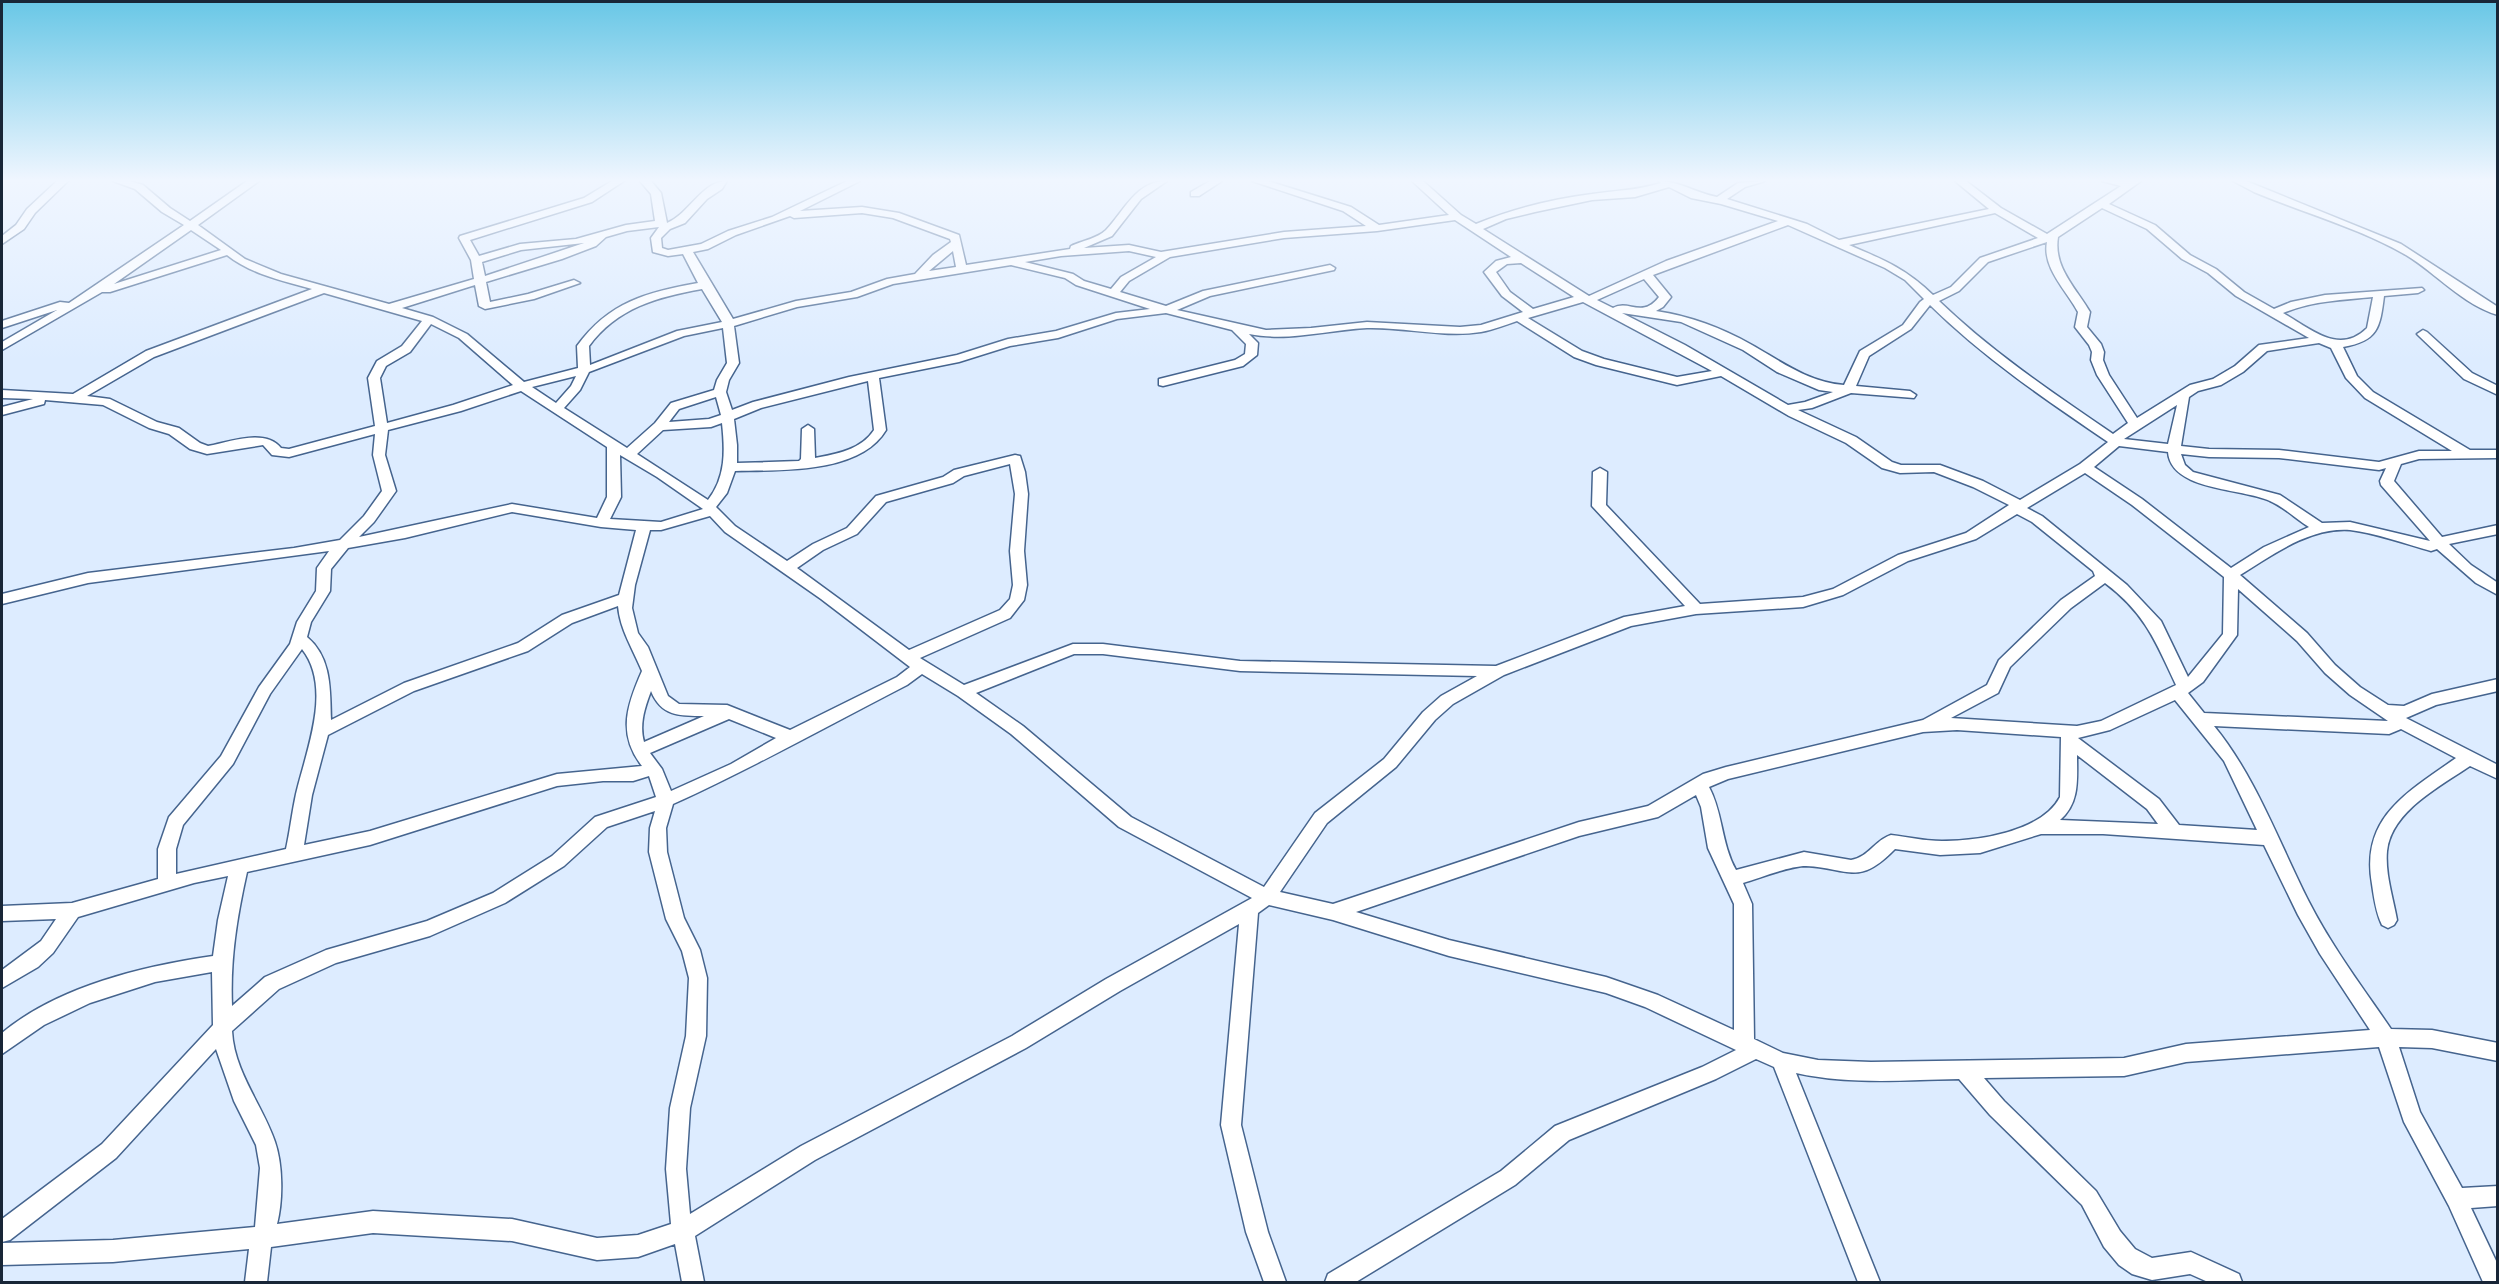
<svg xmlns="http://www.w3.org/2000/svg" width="2499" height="1284" font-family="Figtree,sans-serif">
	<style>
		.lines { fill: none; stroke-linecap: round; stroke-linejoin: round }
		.minor-casing { stroke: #45648e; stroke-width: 3 }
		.minor { fill: #fff; fill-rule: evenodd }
	</style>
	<rect width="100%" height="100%" fill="#ddecff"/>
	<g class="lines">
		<defs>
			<path id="minor" d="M57 181H68L35 213 24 229 2 244V236L16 225 27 209Z
				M113 181H129L143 185 170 208 190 221 247 181H259L198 225 245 259 281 274 389 304 474 279 471 260 459 238 460 236 584 198 612 181H624L592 202 470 240 479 256 520 244 576 239 626 225 655 221 651 194 640 181H651L661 193 667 223C689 214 702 181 727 181L722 189 707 199 685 223 670 229 661 238 662 248 668 250 701 244 728 231 772 217 847 181H860L800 211 862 207 899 213 959 235 966 265 1070 249 1071 246C1082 241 1098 238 1106 230 1125 210 1136 181 1167 181L1141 199 1112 236 1084 248 1129 245 1161 252 1284 232 1366 226 1343 211 1252 181H1268L1351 207 1379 225 1449 215 1412 181H1423L1461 215 1476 224C1512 209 1553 199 1592 194 1618 190 1635 191 1661 183L1659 181C1679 181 1696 193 1717 197L1738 183 1765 181 1745 187 1727 199 1807 224 1839 240 1989 209 1955 181H1966L2001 208 2047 234 2121 186 2102 181H2141L2109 204 2155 225 2190 255 2216 269 2244 292 2274 309 2291 302 2325 295 2422 288 2424 290 2418 293 2384 296C2380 328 2378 341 2343 347L2357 376 2373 392 2470 450H2498V458L2419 459 2401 464 2394 481 2442 537 2498 525V534L2449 544 2471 565 2498 583V595L2476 583 2437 549 2431 551C2406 544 2375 533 2350 530 2310 527 2272 555 2240 575L2307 633 2335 665 2360 687 2388 705 2404 706 2432 694 2498 679V691L2436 705 2406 718 2498 765V779L2470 766C2441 786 2391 811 2387 851 2385 874 2393 897 2397 920L2394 925 2388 928 2382 925C2376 913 2374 898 2372 884 2360 817 2408 792 2456 758L2401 729 2389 734 2214 726C2256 777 2279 843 2309 902 2332 947 2363 988 2391 1029L2432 1030 2498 1043V1061L2432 1048 2399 1047 2420 1112 2462 1188 2498 1186V1206L2471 1208 2498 1265V1282H2483L2449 1206 2404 1122 2379 1047 2186 1062 2124 1076 1984 1078 2004 1101 2096 1191 2120 1231 2135 1249 2152 1258 2191 1252 2239 1274 2242 1282H2208L2190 1274 2152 1280 2132 1274 2119 1265 2104 1247 2082 1205 1990 1115 1959 1079C1905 1080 1849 1085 1796 1073L1880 1282H1858L1774 1067 1756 1059 1716 1079 1569 1140 1515 1185 1356 1282H1325L1328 1274 1501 1171 1555 1126 1702 1067 1736 1050 1645 1007 1606 993 1449 956 1333 920 1269 905 1258 913 1241 1125 1268 1232 1286 1282H1264L1246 1232 1221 1125 1239 924 1120 991 1026 1048 815 1160 695 1236 704 1282H682L675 1244 638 1257 597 1260 512 1241 373 1233 271 1247 267 1282H245L249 1249 113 1262 2 1265V1243L113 1240 255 1227 260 1168 256 1145 234 1101 216 1049 116 1158 10 1240 2 1242V1219L102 1144 213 1025 212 972 155 982 90 1003 44 1025 2 1054V1033C57 987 143 966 213 956L218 920 228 876 194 883 78 917 53 953 38 967 2 988V970L41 941 56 919 2 921V906L72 903 158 879V849L169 817 221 756 259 687 290 644 297 622 316 591 317 568 329 551 88 583 2 604V594L88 573 294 548 340 540 364 516 382 491 373 455 375 434 289 457 272 455 263 445 207 454 190 449 169 434 149 428 103 405 45 400 44 404 2 415V407L33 399 2 398V390L73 394 146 351 312 289C283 281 251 274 227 255L110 292H102L2 350V342L57 310 2 328V321L60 302 69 303 184 225 162 212 135 189ZM1669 187 1691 198 1721 204 1778 221 1666 261 1589 296 1483 229 1506 219 1535 212 1592 200 1635 197ZM2102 208 2147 229 2182 259 2208 273 2236 296 2309 338 2259 345 2235 366 2213 379 2190 385 2137 418 2109 375 2103 360 2104 352 2101 344 2087 327 2090 312C2076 288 2053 267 2058 237ZM862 213 893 218 950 239 951 242 933 255 915 274 887 279 851 292 796 301 733 319 693 252 708 249 736 235 790 216 794 218ZM1995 213 2038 238 1980 258 1951 287 1933 295C1905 268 1884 260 1849 245ZM1455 220 1511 257 1496 261 1484 272 1502 296 1523 312 1481 325 1460 327 1367 322 1311 328 1266 330 1177 310 1210 296 1334 270 1335 268 1330 265 1203 291 1166 306 1120 292 1129 281 1170 257 1284 238 1377 231ZM1788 225 1885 268 1905 280 1924 299 1920 302 1903 325 1860 351 1844 385C1808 382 1782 362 1752 345 1722 328 1690 316 1656 311L1663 307 1671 297 1653 275ZM659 227 651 238 653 252 668 256 683 254 698 283C647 292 609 302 577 346L578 368 524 382 467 334 433 317 402 308 475 285 479 306 485 309 534 299 580 283 574 280 528 294 490 302 486 282 562 259 596 246 606 237 627 231ZM191 230 221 250 114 284ZM2047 242C2042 268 2067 291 2078 312L2075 327 2089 345 2092 352 2091 360 2097 375 2128 423 2113 434C2053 393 1992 352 1939 301L1959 291 1988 262ZM584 243 485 276 482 262 521 250ZM953 251 956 267 929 271ZM1129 251 1156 257 1121 277 1111 289 1084 281 1073 274 1025 262 1061 256ZM1521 263 1574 297 1533 309 1510 292 1496 272 1507 264ZM1011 265 1065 278 1076 285 1150 309 1116 313 1056 331 1008 339 957 355 849 377 753 402 732 410 726 392 729 380 739 363 734 326 797 307 857 297 893 284ZM1644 279 1659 297C1642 319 1629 299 1613 308L1597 300ZM702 289 722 322 677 331 590 365 589 346C617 308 657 297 702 289ZM324 293 422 321 402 346 377 361 368 378 375 426 289 449 281 448C265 428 230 442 208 446L200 443 179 428 157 422 110 399 87 396 154 357ZM2373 297 2367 328C2339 356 2310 328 2283 313 2312 301 2342 300 2373 297ZM1583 302 1712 371 1677 377 1604 359 1582 351 1528 318ZM1930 305C1984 358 2046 400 2108 442L2080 464 2020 500 1983 481 1940 465H1901L1892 462 1856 437 1798 410 1812 408 1851 393 1914 398 1916 395 1910 391 1856 386 1869 356 1911 329ZM1166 313 1232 330 1246 344 1245 354 1235 360 1159 379V385L1163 386 1243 366 1257 355 1258 343 1249 334C1289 342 1327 330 1367 328 1405 327 1444 338 1481 332 1493 330 1505 325 1517 321L1574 357 1596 365 1677 385 1721 376 1789 416 1846 443 1882 468 1900 473 1934 472 1973 487 2009 505 1966 533 1898 555 1833 589 1803 597 1700 604 1606 505 1607 472 1600 468 1593 472 1592 506 1685 606 1624 617 1496 666 1240 661 1103 644H1073L964 685 920 658 1010 618 1024 600 1027 585 1024 551 1028 494 1025 472 1020 456 1015 455 954 470 943 477 876 496 847 528 813 544 787 561 735 526 716 507 727 493 735 471C781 470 860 474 886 430L879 378 959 362 1010 346 1058 338 1117 319ZM1622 313 1681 322 1743 350 1777 372 1819 390 1833 392 1805 402 1788 405 1685 345ZM431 324 459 338 513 385 453 405 387 423 380 378 386 366 410 352ZM723 328 727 363 717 380 714 390 671 403 655 423 627 448 564 408 580 390 589 372 684 336ZM2319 343 2331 348 2346 378 2365 398 2452 451H2419L2379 462 2279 450 2209 449 2181 446 2189 397 2198 391 2221 385 2243 372 2267 351ZM576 376 571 386 556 403 532 387ZM868 381 874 430C861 450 836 454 815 458L814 429 808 425 802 429 801 459 799 461 737 463V445L734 419 761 408ZM521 391 607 447V497L597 518 512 504 359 537 374 522 396 491 385 455 388 430 461 411ZM716 397 721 415 709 419 669 422 679 409ZM2177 405 2168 444 2124 439ZM722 423C725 451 726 477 708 500L637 454 663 430 711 427ZM2119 446 2168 452C2171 491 2242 488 2270 501 2284 507 2296 519 2309 527L2264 547 2231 568 2142 499 2094 467ZM2181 454 2209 457 2279 458 2379 470 2386 468 2380 481 2381 485 2430 541 2350 522 2322 523 2280 495 2193 472 2185 465ZM620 455 657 477 703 509 661 522 610 519 621 497ZM1010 464 1015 494 1010 551 1013 585 1010 599 1000 610 909 650 797 568 823 550 857 534 886 502 953 483 964 476ZM2085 473 2132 505 2224 577 2223 634 2188 677 2161 621 2127 585 2042 516 2027 508ZM512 512 601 527 636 530 619 595 562 615 518 643 404 683 331 720C330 690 332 658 307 637L311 622 330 591 331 569 348 548 405 538ZM2017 514 2032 522 2093 571 2095 576 2061 600 1999 660 1987 685 1923 720 1726 767 1703 774 1648 806 1579 822 1333 904 1280 892 1327 823 1396 767 1435 720 1453 704 1504 675 1631 626 1696 614 1803 607 1843 595 1908 561 1976 539ZM710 516 725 532 821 599 910 667 897 677 790 730 727 705 679 704 668 696 648 647 638 633 632 608 635 585 650 530H661ZM2105 583C2145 613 2156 642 2176 685L2101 721 2077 726 1951 718 1998 693 2010 667 2071 608ZM2238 589 2297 641 2325 673 2350 695 2388 721 2204 713 2188 693 2203 682 2237 635ZM618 606C620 630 633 649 642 671 627 705 617 734 642 766L557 774 370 831 304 845 312 795 328 735 414 691 528 651 572 623ZM302 649C333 688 306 751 296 794 292 812 290 831 286 849L176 874V849L183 825 233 764 270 694ZM1074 654H1103L1240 671 1477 676 1441 696 1423 712 1384 759 1315 813 1264 887 1131 817 1023 726 976 693ZM922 674 958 696 1011 734 1119 827 1252 898 1106 979 1012 1036 801 1146 690 1214 686 1169 690 1108 706 1036 707 978 700 950 684 918 667 852 666 828 673 804C753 768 829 725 907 685ZM651 691C661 716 679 716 704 716L644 742C639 724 645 707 651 691ZM2175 700 2224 761 2257 830 2179 825 2159 799 2078 738 2110 730ZM729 719 776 738 731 764 671 791 662 769 650 753ZM1957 730 2061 737 2060 797C2042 832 1977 841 1942 841 1925 841 1908 837 1891 835 1875 840 1869 857 1851 860L1804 852 1736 870C1721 843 1723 813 1709 787L1728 779 1923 732ZM2077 755 2147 809 2158 824 2060 820C2080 803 2077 779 2077 755ZM649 776 656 797 595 817 552 856 493 893 427 921 326 950 265 977 232 1006C230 959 237 917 247 872L370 845 557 786 603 781H633ZM1696 795 1701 807 1708 848 1734 904V1030L1658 995 1606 977 1449 940 1356 912 1579 836 1658 817ZM655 811 650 828 649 852 666 919 682 951 689 978 686 1036 670 1108 666 1169 671 1224 638 1235 597 1238 512 1219 373 1211 277 1224C283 1201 283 1165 275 1142 263 1106 234 1072 232 1031L279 989 336 963 430 936 505 903 564 866 607 827ZM2041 834H2103L2264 845 2298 915 2320 954 2370 1030 2186 1044 2124 1058 1871 1062 1818 1060 1783 1053 1754 1039 1752 904 1743 883C1760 878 1789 866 1806 866 1849 868 1858 887 1895 849L1940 855 1980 853Z
				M1210 181H1222L1199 196H1191V192Z
				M2233 181H2246L2401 244 2498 307V315C2463 305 2436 273 2406 255 2359 228 2304 213 2254 192Z
				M2423 330 2427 332 2472 373 2498 386V395L2464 379 2419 336 2417 334Z"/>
		</defs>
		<!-- minor casing -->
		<use href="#minor" class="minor-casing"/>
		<!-- minor -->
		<use href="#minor" class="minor"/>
	</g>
	<!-- sky -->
	<linearGradient id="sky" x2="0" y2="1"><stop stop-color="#68c7e6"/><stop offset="0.5" stop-color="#f0f6ff"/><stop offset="1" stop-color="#f0f6ff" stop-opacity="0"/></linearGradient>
	<rect width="2499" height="361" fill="url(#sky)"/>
	<!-- border -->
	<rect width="2499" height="1284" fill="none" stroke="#182637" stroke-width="6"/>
</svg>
